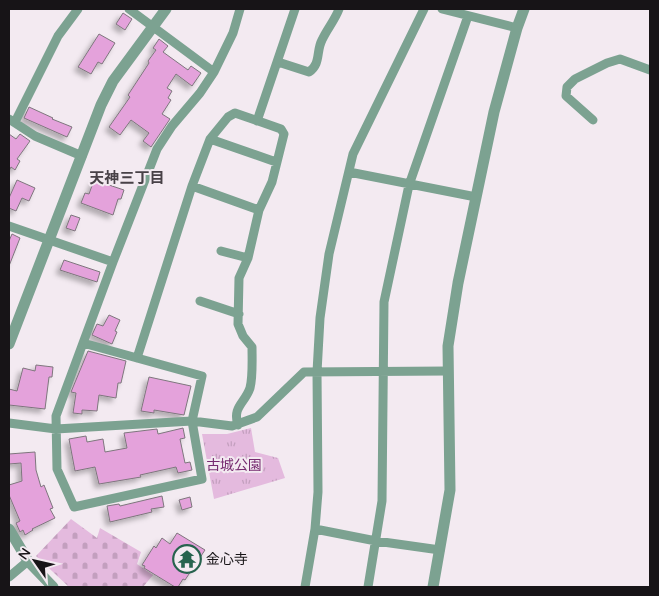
<svg xmlns="http://www.w3.org/2000/svg" width="659" height="596" font-family="Quicksand,'Noto Sans JP',sans-serif">
	<style>
		.cemetery { fill: url(#cemetery-stones) }
		.park { fill: url(#park-tufts) }
		.building { fill: #e4a2db; stroke: #7e767d; filter: url(#shadow) }
		.lines { fill: none; stroke-linecap: round; stroke-linejoin: round }
		.minor { stroke: #7ca291; stroke-width: 9 }
		.tertiary { stroke: #7ca291; stroke-width: 11 }
		.labels { text-anchor: middle; dominant-baseline: central; stroke-width: 4; stroke-linejoin: round; paint-order: stroke }
		.park-label { font-size: 14px; fill: #772b70; stroke: #f3eaf1 }
		.poi-label { font-size: 14px; fill: #171417; stroke: #f3eaf1; text-anchor: start }
		.neighbourhood-label { font-size: 15px; font-weight: bold; fill: #484147; stroke: #f3eaf1 }
	</style>
	<defs>
		<pattern id="cemetery-stones" width="16" height="16" patternUnits="userSpaceOnUse" patternTransform="scale(1.25)"><rect width="16" height="16" fill="#e4bade"/><path d="M2 7V4a2 2 0 0 1 4 0v3zM10 15v-3a2 2 0 0 1 4 0v3z" fill="#c39fbe"/></pattern>
		<pattern id="park-tufts" width="24" height="20" patternUnits="userSpaceOnUse" patternTransform="scale(1.25)"><rect width="24" height="20" fill="#e4bade"/><path d="M3 7l-1-3M5 7V3M7 7l1-3M15 17l-1-3M17 17v-4M19 17l1-3" fill="none" stroke="#c39fbe"/></pattern>
		<filter id="shadow"><feDropShadow dx="-4" dy="4" stdDeviation="2.5" flood-color="#0004"/></filter>
	</defs>
	<rect width="100%" height="100%" fill="#f3eaf1"/>
	<!-- cemetery -->
	<path class="cemetery" d="M71 519 97 538 100 528 141 552 137 564 153 575 143 587H69L36 556Z"/>
	<!-- park -->
	<path class="park" d="M251 428 255 452 278 458 285 478 214 499 202 434H227Z"/>
	<!-- building -->
	<path class="building" d="M123 13 132 19 125 30 116 24Z
		M99 34 115 43 102 64 98 62 91 74 78 67Z
		M159 39 168 46 163 52 188 70 191 66 201 73 192 86 176 74 167 88 172 91 168 98 171 100 162 114 170 119 151 147 143 141 149 133 131 120 120 135 109 127 130 97 128 95 149 63 148 61 156 50 153 48Z
		M29 107 53 118 52 119 72 127 67 137 24 118Z
		M9 134 16 139 20 134 30 141 17 159 20 161 15 170 11 167 9 171Z
		M17 180 35 188 29 201 22 198 16 211 9 208V198Z
		M94 180 124 190 121 199H118L113 215 81 203 85 193 89 194Z
		M71 215 80 218 75 231 66 228Z
		M12 234 20 238 9 266V241Z
		M64 260 100 272 97 282 60 270Z
		M109 315 120 320 115 331 117 332 112 344 92 335 97 324 103 326Z
		M88 351 126 361 121 383H118L116 398 99 395 97 411 82 410V414L73 413 76 393 71 392Z
		M36 365 53 367 52 377H49L45 409 9 405V389L17 391 23 368 35 371Z
		M149 377 191 386 184 415 154 410V413L141 411Z
		M183 428 185 438 180 439 185 463 190 462 192 470 178 473 176 467 140 475 141 477 99 484 95 467 75 471 69 439 86 436 87 442 103 439 105 452 127 448 124 433 157 429 158 434Z
		M35 452 36 470 41 487 44 485 53 508 50 509 55 518 32 529 33 530 25 535 23 530 20 532 16 523 20 521 9 495V485L22 481 21 463 9 464V454Z
		M162 496 164 507 151 509 152 512 110 522 107 506 119 504 120 506Z
		M190 497 192 507 182 510 179 500Z
		M177 533 205 550 185 580 183 579 178 587H175L144 568 145 566 142 565 154 546 156 548 162 538 170 544Z"/>
	<g class="lines">
		<!-- minor -->
		<path class="minor" d="M129 9 214 72
			M442 9 517 28
			M278 62 309 72C321 64 316 51 322 40 327 29 335 20 339 9
			M9 119 35 136 82 156
			M593 120 566 96 567 87 575 79 607 63 620 59 650 70
			M257 121 295 9
			M15 122 58 36 78 9
			M210 139 276 162
			M349 172 476 197
			M192 186 259 210
			M9 226 113 262
			M221 251 248 258
			M200 301 239 314
			M83 343 202 376 192 421 202 479 74 507 57 469 56 416 113 262 157 149 172 126 200 93 214 72 233 33 240 9
			M137 358 192 186 210 139 228 117 235 113 281 129 284 134 272 182 259 210 248 258 239 278 238 324 243 336 252 347C252 358 253 377 250 388 245 403 232 407 238 425
			M9 423 56 429 192 421 232 426 257 417 304 372 448 371
			M315 529 376 541 440 550
			M9 577 28 561
			M305 587 315 529 318 492 317 372 320 318 329 254 353 154 424 9
			M368 587 382 501 384 302 409 185 468 16"/>
		<!-- tertiary -->
		<path class="tertiary" d="M9 344 101 105 113 81 166 9
			M9 529 28 561 53 587
			M433 587 450 490 448 346 458 283 494 112 517 28 524 9"/>
	</g>
	<!-- icons -->
	<defs>
		<symbol id="temple-ring" viewBox="-11 -11 22 22"><circle r="9.5" fill="#f3eaf1" stroke="#27634e" stroke-width="1.5"/><path d="M0-6L5-2H3V0L6.5 2.5H4V6H1.5V3h-3V6H-4V2.5H-6.5L-3 0V-2H-5Z" fill="#27634e"/></symbol>
	</defs>
	<g fill-rule="evenodd">
		<use href="#temple-ring" x="171" y="543" width="32" height="32"/>
	</g>
	<g class="labels">
		<!-- park labels -->
		<g class="park-label">
			<text x="234" y="465">古城公園</text>
		</g>
		<!-- poi labels -->
		<g class="poi-label">
			<text x="206" y="559">金心寺</text>
		</g>
		<!-- neighbourhood labels -->
		<g class="neighbourhood-label">
			<text x="127" y="177">天神三丁目</text>
		</g>
	</g>
	<!-- border -->
	<rect width="659" height="596" fill="none" stroke="#171417" stroke-width="20"/>
	<!-- north arrow -->
	<g transform="translate(35 561) rotate(304)" stroke="#f3eaf1" stroke-width="4" paint-order="stroke">
	<path d="M0-4L9 19L0 12L-9 19Z" fill="#171417"/>
	<text y="-8" font-size="14" font-weight="bold" text-anchor="middle" fill="#171417">N</text>
	</g>
</svg>
